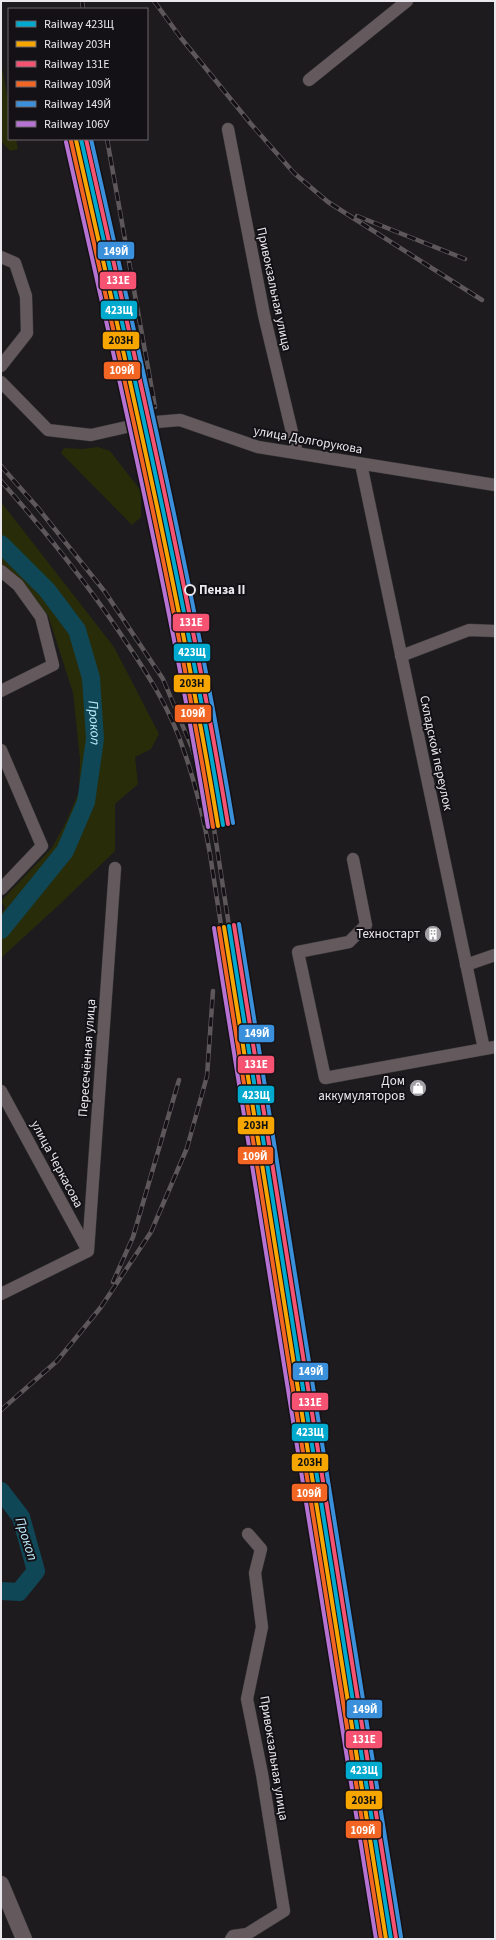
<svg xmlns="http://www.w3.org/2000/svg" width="496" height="1940" font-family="'Source Sans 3',sans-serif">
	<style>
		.green { fill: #282c09 }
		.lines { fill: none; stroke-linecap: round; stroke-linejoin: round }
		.river { stroke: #0f4756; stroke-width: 18 }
		.minor-casing { stroke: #3a393a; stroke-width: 13 }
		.major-casing { stroke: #3a393a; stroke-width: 17 }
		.minor { stroke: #64595c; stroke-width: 12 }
		.major { stroke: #645a5e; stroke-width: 16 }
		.rail-casing { stroke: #5e575a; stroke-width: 4.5 }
		.rail { stroke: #141116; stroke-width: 3; stroke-dasharray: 9; stroke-linecap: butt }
		.rail-1-casing { stroke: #141116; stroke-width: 7 }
		.rail-2-casing { stroke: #141116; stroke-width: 7 }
		.rail-3-casing { stroke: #141116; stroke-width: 7 }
		.rail-4-casing { stroke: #141116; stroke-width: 7 }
		.rail-5-casing { stroke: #141116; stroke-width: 7 }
		.rail-6-casing { stroke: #141116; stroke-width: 7 }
		.rail-1 { stroke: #00a9ce; stroke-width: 4 }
		.rail-2 { stroke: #f7a600; stroke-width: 4 }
		.rail-3 { stroke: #f65372; stroke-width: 4 }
		.rail-4 { stroke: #f26522; stroke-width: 4 }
		.rail-5 { stroke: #3a90db; stroke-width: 4 }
		.rail-6 { stroke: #b673d3; stroke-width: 4 }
		.stop-dot { fill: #141116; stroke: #eae8ec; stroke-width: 2 }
		.labels { text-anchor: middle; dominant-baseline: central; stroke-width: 4; stroke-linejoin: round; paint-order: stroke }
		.street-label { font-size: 13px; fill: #eae8ec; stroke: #141116 }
		.stop-label { font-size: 13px; font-weight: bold; fill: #eae8ec; stroke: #141116; text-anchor: start }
		.poi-label { font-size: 13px; fill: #eae8ec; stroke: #141116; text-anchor: end }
		.water-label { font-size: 14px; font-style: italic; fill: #bcedfe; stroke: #141116 }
		.line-badge { stroke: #141116; stroke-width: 1.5 }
		.badge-label { font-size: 11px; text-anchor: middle; font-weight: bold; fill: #fff }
		.pale-badge-label { font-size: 11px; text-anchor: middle; font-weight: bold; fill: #111 }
	</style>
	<rect width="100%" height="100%" fill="#1d1b1e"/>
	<!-- green -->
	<path class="green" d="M1 63 9 104V139H16L18 149 10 151 2 142Z
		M98 447 110 451 141 491V517L132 525 61 453 64 448 83 449Z
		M1 502 114 647 159 734 151 749 135 757 138 784 115 804V851L61 903 1 958V913L5 908 1 901 52 848 65 824 79 792 80 759 73 693 48 615 1 565Z"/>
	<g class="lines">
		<!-- river -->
		<g class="river">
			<path id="s1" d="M1 544 47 590 77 630 91 678 95 739 86 802 65 851 1 930"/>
			<path d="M1 1491 21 1517 36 1571 19 1592 1 1591"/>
		</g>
		<defs>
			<path id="minor" d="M309 80 407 1
				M228 129 264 315 297 453
				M1 257 15 263 26 296 27 333 1 366
				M1 382 48 430 91 435 144 423 180 420 258 447 495 485
				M361 464 484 1049
				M1 571 18 585 41 617 53 665 1 691
				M401 656 469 630 495 631
				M1 750 42 846 1 889
				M353 859 366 925 349 942 298 952 325 1078 495 1047
				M466 965 495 955
				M1 1091 88 1251
				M88 1251 115 868
				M1 1294 88 1251
				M231 1939 233 1936 247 1934 284 1911 262 1774 247 1699 262 1627 255 1573 261 1549 248 1534"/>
			<path id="major" d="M1 1884 24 1939"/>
		</defs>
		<!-- minor casing -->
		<use href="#minor" class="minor-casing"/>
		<!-- major casing -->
		<use href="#major" class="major-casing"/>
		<!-- minor -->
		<use href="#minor" class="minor"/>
		<!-- major -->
		<use href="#major" class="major"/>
		<defs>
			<path id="rail" d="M82 1 83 9
				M154 1 181 38 251 124 294 173 328 202 482 300
				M107 139 155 407
				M357 216 465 259
				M1 466 38 508 105 592 163 679 192 748 211 809 229 926
				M1 481C46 532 88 584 126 642 149 676 171 711 184 751 196 785 204 819 210 854L259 1171
				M113 1282 133 1237 179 1080
				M1 1410 57 1361 101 1307 151 1232 187 1148 207 1076 213 991"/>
		</defs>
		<!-- rail casing -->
		<use href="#rail" class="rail-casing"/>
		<!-- rail -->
		<use href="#rail" class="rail"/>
		<defs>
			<path id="rail-1" d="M81 139C132 367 185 595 223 825
				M229 926 391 1939"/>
			<path id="rail-2" d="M76 140C127 368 180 596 218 826
				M224 927 386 1939"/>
			<path id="rail-3" d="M86 139C137 367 190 594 228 824
				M234 925 396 1938"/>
			<path id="rail-4" d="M71 141C122 369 175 596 213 827
				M219 928 381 1939"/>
			<path id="rail-5" d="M91 139C142 366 195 594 233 823
				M239 924 401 1937"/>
			<path id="rail-6" d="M66 142C117 370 170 597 208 827
				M214 928 376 1939"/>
		</defs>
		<!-- rail-1 casing -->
		<use href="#rail-1" class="rail-1-casing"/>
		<!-- rail-2 casing -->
		<use href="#rail-2" class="rail-2-casing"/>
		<!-- rail-3 casing -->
		<use href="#rail-3" class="rail-3-casing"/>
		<!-- rail-4 casing -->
		<use href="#rail-4" class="rail-4-casing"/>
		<!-- rail-5 casing -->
		<use href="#rail-5" class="rail-5-casing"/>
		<!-- rail-6 casing -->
		<use href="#rail-6" class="rail-6-casing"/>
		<!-- rail-1 -->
		<use href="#rail-1" class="rail-1"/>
		<!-- rail-2 -->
		<use href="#rail-2" class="rail-2"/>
		<!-- rail-3 -->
		<use href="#rail-3" class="rail-3"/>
		<!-- rail-4 -->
		<use href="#rail-4" class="rail-4"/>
		<!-- rail-5 -->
		<use href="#rail-5" class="rail-5"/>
		<!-- rail-6 -->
		<use href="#rail-6" class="rail-6"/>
	</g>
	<!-- icons -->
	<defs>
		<symbol id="building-disc" viewBox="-11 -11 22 22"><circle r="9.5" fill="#a2a0a4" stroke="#141116"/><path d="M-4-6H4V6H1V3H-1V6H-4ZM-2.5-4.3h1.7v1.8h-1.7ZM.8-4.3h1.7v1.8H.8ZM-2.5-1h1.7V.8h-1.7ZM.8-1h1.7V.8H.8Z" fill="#fff"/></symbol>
		<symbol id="shop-disc" viewBox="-11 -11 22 22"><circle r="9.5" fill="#a2a0a4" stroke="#141116"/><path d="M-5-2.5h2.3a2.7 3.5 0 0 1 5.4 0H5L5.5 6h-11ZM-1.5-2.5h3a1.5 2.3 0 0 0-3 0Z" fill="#fff"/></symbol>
	</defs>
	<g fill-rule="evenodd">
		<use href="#building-disc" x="423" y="924" width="20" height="20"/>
		<use href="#shop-disc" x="408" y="1078" width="20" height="20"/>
	</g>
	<!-- markers -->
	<circle class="stop-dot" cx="190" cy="590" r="5"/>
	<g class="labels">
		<!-- street labels -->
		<g class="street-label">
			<text transform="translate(274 289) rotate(78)">Привокзальная улица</text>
			<text transform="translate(308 440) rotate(10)">улица Долгорукова</text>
			<text transform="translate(436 753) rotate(78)">Складской переулок</text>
			<text transform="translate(87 1058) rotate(-86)">Пересечённая улица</text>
			<text transform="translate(57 1164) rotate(62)">улица Черкасова</text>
			<text transform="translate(274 1758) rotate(81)">Привокзальная улица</text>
		</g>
		<!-- stop labels -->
		<g class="stop-label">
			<text x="199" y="590">Пенза II</text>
		</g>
		<!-- poi labels -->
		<g class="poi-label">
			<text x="420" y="934">Техностарт</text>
			<text x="405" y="1081">Дом<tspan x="405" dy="15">аккумуляторов</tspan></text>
		</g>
		<!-- water labels -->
		<g class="water-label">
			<text stroke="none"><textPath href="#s1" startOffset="210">Прокоп</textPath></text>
			<text transform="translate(26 1539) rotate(72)">Прокоп</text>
		</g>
	</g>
	<g class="line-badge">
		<rect x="97" y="241" width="38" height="19" rx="4" fill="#3a90db"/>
		<rect x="99" y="271" width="38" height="19" rx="4" fill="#f65372"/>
		<rect x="100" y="300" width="38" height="20" rx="4" fill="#00a9ce"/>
		<rect x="102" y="331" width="38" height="19" rx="4" fill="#f7a600"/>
		<rect x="103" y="361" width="38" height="19" rx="4" fill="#f26522"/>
		<rect x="172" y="613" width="38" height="19" rx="4" fill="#f65372"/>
		<rect x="173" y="643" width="38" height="19" rx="4" fill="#00a9ce"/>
		<rect x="173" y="674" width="38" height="19" rx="4" fill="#f7a600"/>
		<rect x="174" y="704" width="38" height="19" rx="4" fill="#f26522"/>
		<rect x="238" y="1024" width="37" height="19" rx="4" fill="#3a90db"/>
		<rect x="237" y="1055" width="38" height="19" rx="4" fill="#f65372"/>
		<rect x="237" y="1085" width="38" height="19" rx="4" fill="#00a9ce"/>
		<rect x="237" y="1116" width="38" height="19" rx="4" fill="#f7a600"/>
		<rect x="237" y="1146" width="37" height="19" rx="4" fill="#f26522"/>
		<rect x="292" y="1362" width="37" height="19" rx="4" fill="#3a90db"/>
		<rect x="291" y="1392" width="38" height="19" rx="4" fill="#f65372"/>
		<rect x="291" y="1423" width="38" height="19" rx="4" fill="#00a9ce"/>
		<rect x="291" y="1453" width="38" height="19" rx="4" fill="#f7a600"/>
		<rect x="291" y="1483" width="37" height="19" rx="4" fill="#f26522"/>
		<rect x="346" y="1699" width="37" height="20" rx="4" fill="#3a90db"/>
		<rect x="345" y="1730" width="38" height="19" rx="4" fill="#f65372"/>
		<rect x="345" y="1761" width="38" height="19" rx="4" fill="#00a9ce"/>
		<rect x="345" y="1790" width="38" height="20" rx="4" fill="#f7a600"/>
		<rect x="345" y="1820" width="37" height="19" rx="4" fill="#f26522"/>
	</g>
	<g class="badge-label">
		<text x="116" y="255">149Й</text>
		<text x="118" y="284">131Е</text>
		<text x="119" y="314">423Щ</text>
		<text x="122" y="374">109Й</text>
		<text x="191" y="626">131Е</text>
		<text x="192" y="656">423Щ</text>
		<text x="193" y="717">109Й</text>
		<text x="257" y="1037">149Й</text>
		<text x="256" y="1068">131Е</text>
		<text x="256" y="1099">423Щ</text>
		<text x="255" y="1160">109Й</text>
		<text x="311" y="1375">149Й</text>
		<text x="310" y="1406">131Е</text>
		<text x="310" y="1436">423Щ</text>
		<text x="309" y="1497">109Й</text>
		<text x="365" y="1713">149Й</text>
		<text x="364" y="1743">131Е</text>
		<text x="364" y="1774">423Щ</text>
		<text x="363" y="1834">109Й</text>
	</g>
	<g class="pale-badge-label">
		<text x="121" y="344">203Н</text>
		<text x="192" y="687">203Н</text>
		<text x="256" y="1129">203Н</text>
		<text x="310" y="1466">203Н</text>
		<text x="364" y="1804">203Н</text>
	</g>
	<!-- border -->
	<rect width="496" height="1940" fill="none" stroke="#eae8ec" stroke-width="4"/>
	<!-- legend -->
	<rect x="8" y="8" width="140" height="132" fill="#141116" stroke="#6a676c"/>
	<rect x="16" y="21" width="20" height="6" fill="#00a9ce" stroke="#6a676c"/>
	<text x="44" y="28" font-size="12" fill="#eae8ec">Railway 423Щ</text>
	<rect x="16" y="41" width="20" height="6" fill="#f7a600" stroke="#6a676c"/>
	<text x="44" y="48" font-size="12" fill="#eae8ec">Railway 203Н</text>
	<rect x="16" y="61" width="20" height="6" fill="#f65372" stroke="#6a676c"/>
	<text x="44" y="68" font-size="12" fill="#eae8ec">Railway 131Е</text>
	<rect x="16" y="81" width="20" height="6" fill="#f26522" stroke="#6a676c"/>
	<text x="44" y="88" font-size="12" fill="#eae8ec">Railway 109Й</text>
	<rect x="16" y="101" width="20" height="6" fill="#3a90db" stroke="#6a676c"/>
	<text x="44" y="108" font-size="12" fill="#eae8ec">Railway 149Й</text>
	<rect x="16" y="121" width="20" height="6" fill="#b673d3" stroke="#6a676c"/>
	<text x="44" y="128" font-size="12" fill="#eae8ec">Railway 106У</text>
</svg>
